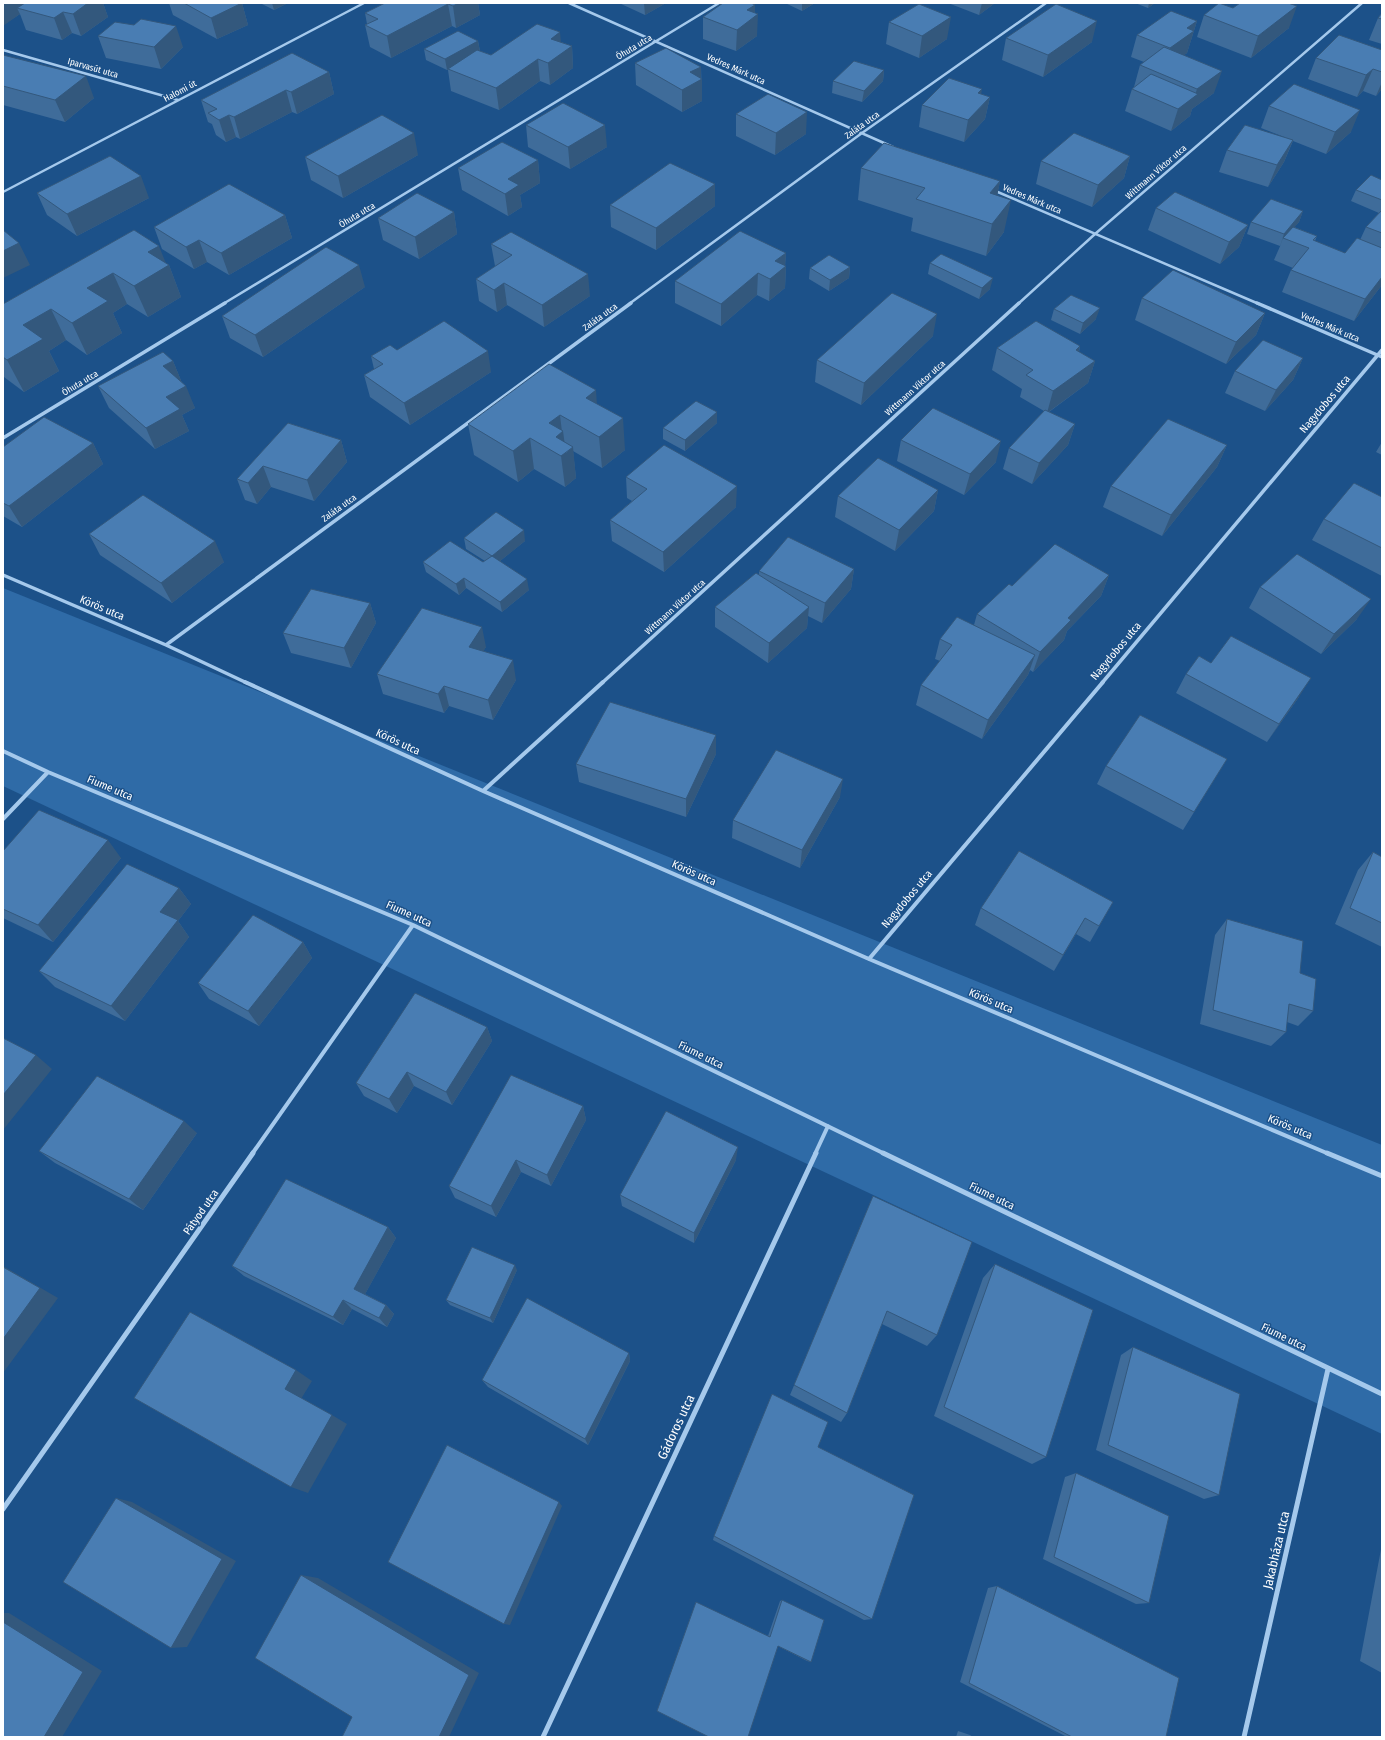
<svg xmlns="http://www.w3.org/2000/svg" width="1385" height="1740" font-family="'Fira Sans Condensed',sans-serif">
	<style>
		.green { fill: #2f6ba7 }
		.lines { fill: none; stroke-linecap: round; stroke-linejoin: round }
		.minor-far3 { stroke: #a5c9ec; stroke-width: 2.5 }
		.minor-far2 { stroke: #a5c9ec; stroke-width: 3.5 }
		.minor-far1 { stroke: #a5c9ec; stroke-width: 4 }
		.minor { stroke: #a5c9ec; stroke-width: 5 }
		.wall { fill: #3f6c9a }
		.shaded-wall { fill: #33587d }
		.building { fill: #497db3; stroke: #33587d }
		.labels { text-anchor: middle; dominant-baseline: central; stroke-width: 3; stroke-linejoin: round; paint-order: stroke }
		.far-street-label { font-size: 9px; fill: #fff; stroke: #1c5189 }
		.street-label { font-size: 11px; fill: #fff; stroke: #1c5189 }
		.near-street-label { font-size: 13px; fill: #fff; stroke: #1c5189 }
	</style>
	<rect width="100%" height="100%" fill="#1c5189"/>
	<!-- green -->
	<path class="green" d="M3 588 1382 1145V1434L3 786Z"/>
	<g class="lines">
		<!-- minor-far3 -->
		<path class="minor-far3" d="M569 3 893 147
			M3 50 178 100
			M993 190 1259 304
			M3 192 364 3
			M223 304 719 3
			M629 304 862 133 1046 3
			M1018 304 1095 234 1362 3"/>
		<!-- minor-far2 -->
		<path class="minor-far2" d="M1257 303 1382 357
			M3 438 225 303
			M3 575 166 645 247 683
			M166 645 631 303
			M602 683 1019 303
			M1102 683 1382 350"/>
		<!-- minor-far1 -->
		<path class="minor-far1" d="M245 682 483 791 869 959 1329 1154
			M3 751 48 772 413 925 885 1154
			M483 791 603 682
			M3 819 48 772
			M869 959 1103 682
			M252 1154 413 925
			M815 1154 828 1126"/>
		<!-- minor -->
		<path class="minor" d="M883 1153 1382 1394
			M1327 1153 1382 1176
			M3 1509 253 1153
			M543 1737 816 1153
			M1244 1737 1328 1369"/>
	</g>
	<!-- wall -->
	<path class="wall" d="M3 3H103L108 17 81 36 72 33 62 40 26 30 20 14 3 25Z
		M169 3H242L248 25 217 39 173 15Z
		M260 3H288L274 10Z
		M385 3H478L480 15 456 28 452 26 391 58 370 47 365 25 367 24 365 13Z
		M619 3H666L645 15Z
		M785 3H815L802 11Z
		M948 3H995L979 15Z
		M1135 3H1155L1148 8Z
		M1233 8 1289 28 1251 58 1197 37 1204 15Z
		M755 13 757 36 736 51 703 39V17Z
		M1382 13V44L1369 40 1378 18Z
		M1197 21 1187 53 1184 55 1214 93 1192 109 1190 116 1171 131 1125 111 1132 89 1134 87 1140 65 1144 62 1131 57 1137 35Z
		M889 22 947 39 919 58 886 44Z
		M98 36 183 47 161 69 106 58Z
		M1006 38 1092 42 1043 77 1002 60Z
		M478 41 480 51 491 55 561 42 572 46 573 68 550 85 540 81 499 110 451 91 448 70H447L426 60 424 49Z
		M1382 50V89L1376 96 1363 91 1357 97 1308 79 1316 58Z
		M3 55 94 98 65 122 3 105Z
		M635 63 701 67 702 101 682 112 636 85Z
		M884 70 883 81 862 102 832 93 833 81Z
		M329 72 334 94 297 114 292 112 240 139 236 137 226 142 216 135 212 124 208 122 201 100Z
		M981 94 990 97 985 119 964 142 919 127 922 105Z
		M1269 106 1351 132 1326 154 1293 141 1284 162 1268 187 1219 172 1227 150 1284 137 1261 128Z
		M736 114 806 134 775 155 736 136Z
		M526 125 607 147 570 169 528 147Z
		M418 155 343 198 311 180 305 157Z
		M1130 156 1124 178 1092 207 1036 184 1041 161Z
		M538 160 540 183 520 195 522 207 508 216 462 190 458 168Z
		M861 168 1000 181 997 196 1004 232 986 256 911 231 913 218 858 200Z
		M1382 180V285L1354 321 1282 292 1291 270 1293 268 1274 260 1281 244 1280 246 1247 234 1251 222 1303 211 1299 222 1294 227 1317 236 1315 241 1345 253 1360 240 1366 227 1379 213 1351 201 1356 190Z
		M715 184V206L656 250 611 227 610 205Z
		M37 193 149 198 77 236 47 215Z
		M1156 208 1248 225 1239 247 1220 264 1148 230Z
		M454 212 457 234 419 259 383 240 378 218Z
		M285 215 292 238 229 275 207 262 194 269 162 249 154 227Z
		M134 230 166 263 169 265 181 297 148 317 127 304 113 313 122 333 87 355 66 340 49 351 59 371 24 392 4 377 3 378V304Z
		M491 244 590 296 544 327 507 305 497 312 479 301 476 279 496 266H495Z
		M786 253 785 266H786L785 288 769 301 757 295 721 326 675 303V281Z
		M930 263 990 289 979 299 928 274Z
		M850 267 849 278 829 291 809 279 810 268Z
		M365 287 263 357 230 338 222 316Z
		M1142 298 1265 313 1256 335 1226 364 1135 320Z
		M1054 309 1096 319 1080 334 1051 320Z
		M933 336 861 405 815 382 817 360Z
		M1080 346 1079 352 1095 361 1088 383 1049 412 1075 424 1068 445 1032 484 1003 469 1009 448 1044 411 1020 397 1022 389 992 370 997 348Z
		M397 350 491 372 410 425 370 397 364 375 374 369 371 356Z
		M1303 358 1293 380 1265 411 1225 393 1235 371Z
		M173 361 182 383 195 408 182 415 189 431 155 449 109 408 98 386Z
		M597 404 625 450 602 468 573 451 576 478 565 487 534 469 518 482 474 455 468 424Z
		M288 423 341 440 347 462 314 501 271 487 257 504 245 500 237 479Z
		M717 423 685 451 663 439V428Z
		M901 440 996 462 964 495 897 461Z
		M1382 442V455L1376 452Z
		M93 443 103 464 22 527 3 516V447Z
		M1227 445 1217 467 1162 536 1103 507 1111 486Z
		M626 477 736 507 664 572 612 541 610 520 632 501 627 498Z
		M938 490 934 511 895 551 835 517 838 496Z
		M1382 497V576L1312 540 1324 519Z
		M89 534 224 562 172 603 100 555Z
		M464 538 525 541 500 561 529 590 502 612 466 588 459 595 426 572 423 562H483L485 561 466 549Z
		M854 569 851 589 822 623 808 616 807 628 768 663 715 627V607L759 575V571Z
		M1109 575 1101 596 1067 631 1064 640 1033 672 1030 670 1028 675 982 739 916 705 921 685 940 661 935 659 940 639 974 625 977 614 1012 586Z
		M1260 587 1357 619 1321 654 1249 608Z
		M370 603 376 623 351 668 291 653 283 633Z
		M486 647 483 651 516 680 493 720 449 706 444 713 383 694 377 674Z
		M1211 663 1299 697 1267 742 1176 693 1186 674Z
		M716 754 686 817 579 782 576 764Z
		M1227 759 1183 830 1097 784 1106 766Z
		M840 797 800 868 732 838 733 820Z
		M3 851 121 858 53 942 3 918Z
		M1373 852 1382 857V947L1335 924 1358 870Z
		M179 888 191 904 178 921 189 937 125 1021 55 987 39 971Z
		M1113 902 1090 942 1076 934 1054 971 975 925 981 908Z
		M1227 919 1300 973 1313 1011 1298 1026 1287 1022 1286 1032 1271 1046 1200 1024 1215 935Z
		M303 942 312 958 259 1026 209 999 198 983Z
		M487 1027 492 1041 452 1105 414 1086 397 1113 364 1096 356 1083Z
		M583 1106 586 1120 551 1186 521 1172 496 1217 455 1198 449 1186Z
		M197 1133 143 1210 55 1163 39 1151Z
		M736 1160 694 1243 622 1206 620 1195Z
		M873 1196 937 1335 927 1346 882 1324 847 1413 841 1422 790 1395Z
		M388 1227 396 1238 365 1294 386 1305 394 1314 387 1327 352 1309 343 1325 244 1276 232 1266Z
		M995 1264 1046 1457 1032 1464 934 1416 983 1278Z
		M517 1270 493 1323 450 1305 446 1300Z
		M1133 1347 1219 1495 1204 1499 1096 1450 1121 1355Z
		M629 1353 630 1361 588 1445 488 1387 482 1380Z
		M818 1447 872 1619 864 1620 713 1540 714 1536Z
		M1076 1473 1149 1603 1136 1604 1043 1559 1065 1477Z
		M1382 1544V1673L1360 1661Z
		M997 1586 1166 1737H1067L960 1682 988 1588Z
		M782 1600 811 1662 807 1661 778 1646 768 1636 780 1601Z
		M958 1731 970 1735 973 1737H956Z"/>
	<!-- shaded-wall -->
	<path class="shaded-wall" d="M3 3H34L17 8 20 14 3 26Z
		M88 3H103L108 17 81 36 73 14Z
		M242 3 248 25 217 39 211 18Z
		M272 3H288L274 10Z
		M459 3H478L480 15 456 28 453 6Z
		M644 3H666L645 15Z
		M802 3H815L802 11Z
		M982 3H995L979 15Z
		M1149 3H1155L1148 8Z
		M448 4 452 26 391 58 387 36Z
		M755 5V17L758 14 757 36 736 51 737 30 747 10Z
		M1297 6 1289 28 1251 58 1258 36Z
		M63 12 72 33 62 40 54 18Z
		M951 17 947 39 919 58 922 36Z
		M1097 21 1092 42 1043 77 1048 55Z
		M1197 21 1187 53 1164 70 1170 48 1187 28Z
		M176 26 183 47 161 69 154 47Z
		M560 32 562 53 572 46 573 68 550 85 548 63 551 39Z
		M478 41 480 52 447 70 445 59Z
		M538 59 540 81 499 110 496 88Z
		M701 67V80L702 79V101L682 112V90L690 72Z
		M1373 69 1363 91 1357 97 1366 75Z
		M884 70 883 81 862 102 864 91Z
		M1222 71 1214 93 1192 109 1190 116 1171 131 1178 109 1195 95 1197 89Z
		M329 72 334 94 297 114 291 92Z
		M86 76 94 98 65 122 55 100Z
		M1382 82V89L1376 96Z
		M982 89 979 109 990 97 985 119 964 142 968 120 978 93Z
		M286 90 292 112 240 139 234 117Z
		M1360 110 1351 132 1326 154 1335 132Z
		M807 112 806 134 775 155 776 133Z
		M229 115 236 137 226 142 219 120Z
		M605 125 607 147 570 169 568 147Z
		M414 133 418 155 343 198 338 176Z
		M1293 140 1284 162 1268 187 1277 165Z
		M1130 156 1124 178 1092 207 1098 185Z
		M538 160 540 183 520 195 522 207 508 216 505 194 508 179Z
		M141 176 149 198 77 236 67 214Z
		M1000 181 994 213 990 193Z
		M715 184V206L656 250V228Z
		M1011 200 1004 232 986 256 992 224Z
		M1303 211 1299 222 1285 239 1283 238 1280 246 1284 234Z
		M454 212 457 234 419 259 415 237Z
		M285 215 292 238 229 275 221 253Z
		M1248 225 1239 247 1220 264 1229 242Z
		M199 240 207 262 194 269 186 247Z
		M19 243 30 265 3 278V251Z
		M159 246 167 266 169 265 181 297 148 317 134 286 148 252Z
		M786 253 785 268 786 266 785 288 769 301 770 279 775 261Z
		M359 265 365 287 263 357 255 335Z
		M850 267 849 278 829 291 830 280Z
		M113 273 127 304 113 313 122 333 87 355 72 323 87 288Z
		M758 273 757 295 721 326V304Z
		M588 274 590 296 544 327 542 305Z
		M1382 277V285L1354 321 1365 299Z
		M993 278 990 289 979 299 982 288Z
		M504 283 507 305 497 312 494 290Z
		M1100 308 1096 319 1080 334 1083 323Z
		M51 309 66 340 49 351 59 371 24 392 7 360 23 325Z
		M1265 313 1256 335 1226 364 1236 342Z
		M937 314 933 336 861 405 864 383Z
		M1080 346 1074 368 1076 350Z
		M488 351 491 372 410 425 404 403Z
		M1303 358 1293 380 1265 411 1276 390Z
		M173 361 182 383 163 366Z
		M1095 361 1088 383 1047 413 1053 391Z
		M186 386 195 408 182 415 189 431 155 449 146 428 166 397Z
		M596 390 598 421 586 398Z
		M717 412V423L685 451V440Z
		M560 415 562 432 563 431 566 453 573 447 576 478 565 487 561 456 549 423Z
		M623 418 625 450 602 468 599 437Z
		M1075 424 1068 445 1032 484 1039 463Z
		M530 438 534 469 518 482 513 451Z
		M341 440 347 462 314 501 307 480Z
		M1001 441 996 462 964 495 970 474Z
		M93 443 103 464 22 527 9 506Z
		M1227 445 1217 467 1162 536 1171 515Z
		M263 466 271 487 257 504 248 483Z
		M737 486 736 507 664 572 663 552Z
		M938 490 934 511 895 551 899 530Z
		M524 530 525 541 494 566 492 556Z
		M215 541 224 562 172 603 161 583Z
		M854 569 851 589 822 623 825 603Z
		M1109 575 1101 596 1067 631 1064 640 1033 672 1040 652 1068 618Z
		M464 578 466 588 459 595 456 584Z
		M527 579 529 590 502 612 500 602Z
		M1371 599 1357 619 1321 654 1334 634Z
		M370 603 376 623 351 668 344 648Z
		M809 607 807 628 768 663 769 643Z
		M482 627 486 647 474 667 469 647Z
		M1035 655 1028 675 982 739 988 720Z
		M513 660 516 680 493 720 488 700Z
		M1311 678 1299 697 1267 742 1279 724Z
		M444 686 449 706 444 713 438 694Z
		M716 735V754L686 817V799Z
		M843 779 840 797 800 868 802 850Z
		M108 840 121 858 53 942 38 925Z
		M179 888 191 904 178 921 189 937 125 1021 111 1006 160 912Z
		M1085 918 1076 934 1054 971 1063 955Z
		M303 942 312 958 259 1026 248 1011Z
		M487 1027 492 1041 452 1105 446 1092Z
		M36 1055 52 1069 3 1130V1095Z
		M407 1072 414 1086 397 1113 389 1099Z
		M583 1106 586 1120 551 1186 547 1175Z
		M184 1121 197 1133 143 1210 129 1199Z
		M738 1147 736 1160 694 1243V1233Z
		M516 1160 521 1172 496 1217 491 1206Z
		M388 1227 396 1238 363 1298 354 1289Z
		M515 1265 517 1270 493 1323 490 1318Z
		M3 1266 58 1298 3 1373Z
		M343 1300 352 1309 343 1325 333 1317Z
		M386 1305 394 1314 387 1327 379 1318Z
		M629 1353 630 1361 588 1445 585 1439Z
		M296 1370 312 1381 301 1399 285 1389Z
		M332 1415 347 1424 308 1493 291 1487Z
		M116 1498 132 1502 236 1561 187 1647 171 1648Z
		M559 1502 562 1506 510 1625 504 1624Z
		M301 1575 318 1578 479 1673 449 1737H439Z
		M3 1613H9L102 1671 62 1737H44L3 1622Z"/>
	<!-- building -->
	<path class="building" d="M25 3H88L73 14 63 12 54 18 17 8Z
		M184 3H242L211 18Z
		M385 3H459L453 6 448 4 387 36 365 25 378 19 365 13Z
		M723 3H751L755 5 747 10 758 14 737 30 703 17Z
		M1219 3 1233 8 1240 3H1288L1297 6 1258 36 1204 15Z
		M919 4 951 17 922 36 889 22Z
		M1056 4 1097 21 1048 55 1006 38Z
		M1171 11 1197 21 1187 28 1194 31 1170 48 1137 35Z
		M1382 13V19L1378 18Z
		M141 19 176 26 154 47 98 36 115 22 134 25Z
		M537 24 560 32 551 39 572 46 548 63 538 59 496 88 448 69 477 50 491 55Z
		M458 31 478 41 445 59 424 49Z
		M1339 35 1382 50V72L1373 69 1366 75 1316 58Z
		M1164 47 1222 71 1197 89 1140 65Z
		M666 48 701 67 690 72 702 79 682 90 635 63Z
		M292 53 329 72 291 92 286 90 234 117 229 115 219 120 208 113 217 109 201 100Z
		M3 55 86 76 55 100 3 86Z
		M854 61 884 70 864 91 833 81Z
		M1151 74 1198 94 1178 109 1132 89Z
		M949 78 982 89 978 93 990 97 968 120 922 105Z
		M1294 84 1360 110 1335 132 1269 106Z
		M768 94 807 112 776 133 736 114Z
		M563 103 605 125 568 147 526 125Z
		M382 115 414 133 338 176 305 157Z
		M1245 125 1293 140 1277 165 1227 150Z
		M1074 133 1130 156 1098 185 1041 161Z
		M502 142 538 160 508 179 519 185 505 194 458 168Z
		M884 143 1000 181 990 193 1011 200 992 224 916 199 925 188 861 168Z
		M110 156 141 176 67 214 37 193Z
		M670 163 715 184 656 228 610 205Z
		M1371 175 1382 180V200L1356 190Z
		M229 184 285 215 221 253 199 240 186 247 154 227Z
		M1175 192 1248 225 1229 242 1156 208Z
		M417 193 454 212 415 237 378 218Z
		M1271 199 1303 211 1284 234 1251 222Z
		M1382 210V233L1366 227Z
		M1293 227 1317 236 1313 240 1345 253 1357 238 1382 248V277L1365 299 1291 270 1309 248 1283 238Z
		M3 230 19 243 3 251Z
		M134 230 159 246 148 252 169 265 134 286 113 273 87 288 108 301 72 323 51 309 23 325 43 339 7 360 3 357V304Z
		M740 231 786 253 775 261 786 266 770 279 758 273 721 304 675 281Z
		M511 232 588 274 542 305 504 283 494 290 476 279 512 255 491 244Z
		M326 247 359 265 255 335 222 316Z
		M941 254 993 278 982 288 930 263Z
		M829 255 850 267 830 280 810 268Z
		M1173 270 1265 313 1236 342 1142 298Z
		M892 293 937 314 864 383 817 360Z
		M1071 295 1100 308 1083 323 1054 309Z
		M444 321 488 351 404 403 364 375 383 364 371 356 390 345 397 350Z
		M1036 321 1080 346 1076 350 1095 361 1053 391 1026 375 1033 370 997 348Z
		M1263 340 1303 358 1276 390 1235 371Z
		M163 352 173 361 163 366 186 386 166 397 180 409 146 428 98 386Z
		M549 364 596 390 586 398 623 418 599 437 560 415 549 423 563 431 556 437 573 447 561 456 530 438 513 451 468 424Z
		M696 401 717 412 685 440 663 428Z
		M933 408 1001 441 970 474 901 440Z
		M1045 410 1075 424 1039 463 1009 448Z
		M44 417 93 443 9 506 3 503V447Z
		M1168 419 1227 445 1171 515 1111 486Z
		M288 423 341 440 307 480 263 466 248 483 237 479Z
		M664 445 737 486 663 552 610 520 647 489 626 477Z
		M878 458 938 490 899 530 838 496Z
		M1354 483 1382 497V548L1324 519Z
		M143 495 215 541 161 583 89 534Z
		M496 512 524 530 492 556 527 579 500 602 464 578 456 584 423 562 450 541 483 562 492 556 464 538Z
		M788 537 854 569 825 603 759 571Z
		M1055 544 1109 575 1068 618 1071 620 1040 652 977 614 1009 584 1012 586Z
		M1297 554 1371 599 1334 634 1260 587Z
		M756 573 809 607 769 643 715 607Z
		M311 589 370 603 344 648 283 633Z
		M422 608 482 627 469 647 513 660 488 700 444 686 438 694 377 674Z
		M957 617 1035 655 988 720 921 685 952 645 940 639Z
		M1231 636 1311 678 1279 724 1186 674 1199 656 1211 663Z
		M610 702 716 735 686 799 576 764Z
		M1140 715 1227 759 1194 812 1106 766Z
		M776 750 843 779 802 850 733 820Z
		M39 810 108 840 38 925 3 909V851Z
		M1019 851 1113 902 1099 926 1085 918 1063 955 981 908Z
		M1373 852 1382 857V923L1350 908Z
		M127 864 179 888 160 912 178 920 111 1006 39 971Z
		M253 915 303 942 248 1011 198 983Z
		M1227 919 1303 941 1300 973 1316 979 1313 1011 1289 1004 1286 1032 1213 1010Z
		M415 993 487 1027 446 1092 407 1072 389 1099 356 1083Z
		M3 1038 36 1055 3 1095Z
		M511 1075 583 1106 547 1175 516 1160 491 1206 449 1186Z
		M97 1076 184 1121 129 1199 39 1151Z
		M666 1111 738 1147 694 1233 620 1195Z
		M286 1179 388 1227 354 1289 386 1305 379 1318 343 1300 333 1317 232 1266Z
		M873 1196 972 1242 937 1335 887 1311 847 1413 794 1385Z
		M472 1247 515 1265 490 1318 446 1300Z
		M995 1264 1093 1310 1046 1457 944 1407Z
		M3 1267 40 1288 3 1339Z
		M527 1298 629 1353 585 1439 482 1380Z
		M190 1312 296 1370 285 1389 332 1415 291 1487 134 1398Z
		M1133 1347 1240 1394 1219 1495 1108 1445Z
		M772 1394 828 1422 818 1447 914 1495 872 1619 714 1536Z
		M447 1445 559 1502 504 1624 388 1562Z
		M1076 1473 1169 1516 1149 1603 1054 1557Z
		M116 1498 222 1559 171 1648 63 1582Z
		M301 1575 469 1675 439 1737H342L352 1717 255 1658Z
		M997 1586 1179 1678 1166 1737H1072L969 1683Z
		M782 1600 824 1620 811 1662 778 1646 748 1737H709L657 1711 696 1602 770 1637Z
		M3 1622 83 1672 44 1737H3Z"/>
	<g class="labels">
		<!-- far-street labels -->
		<g class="far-street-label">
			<text transform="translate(634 47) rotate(-31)">Óhuta utca</text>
			<text transform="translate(93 68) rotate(16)">Iparvasút utca</text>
			<text transform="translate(736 69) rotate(24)">Vedres Márk utca</text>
			<text transform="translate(180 91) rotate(-28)">Halomi út</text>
			<text transform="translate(862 125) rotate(-36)">Zaláta utca</text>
			<text transform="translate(1156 172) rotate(-41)">Wittmann Viktor utca</text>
			<text transform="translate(1032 199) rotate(23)">Vedres Márk utca</text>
			<text transform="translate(357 215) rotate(-31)">Óhuta utca</text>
			<text transform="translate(600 317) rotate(-36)">Zaláta utca</text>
			<text transform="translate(1330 327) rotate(23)">Vedres Márk utca</text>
			<text transform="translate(80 383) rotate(-31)">Óhuta utca</text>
			<text transform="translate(915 388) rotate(-42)">Wittmann Viktor utca</text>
			<text transform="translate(339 508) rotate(-36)">Zaláta utca</text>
			<text transform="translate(675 607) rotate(-42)">Wittmann Viktor utca</text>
		</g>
		<!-- street labels -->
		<g class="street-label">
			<text transform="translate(1325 404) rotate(-50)">Nagydobos utca</text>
			<text transform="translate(102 608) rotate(23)">Körös utca</text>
			<text transform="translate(1116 651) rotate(-50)">Nagydobos utca</text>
			<text transform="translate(398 742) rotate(25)">Körös utca</text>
			<text transform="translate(110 788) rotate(23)">Fiume utca</text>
			<text transform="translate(694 873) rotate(24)">Körös utca</text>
			<text transform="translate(907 899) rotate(-50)">Nagydobos utca</text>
			<text transform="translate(409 914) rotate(24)">Fiume utca</text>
			<text transform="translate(991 1001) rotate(23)">Körös utca</text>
			<text transform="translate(701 1055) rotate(26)">Fiume utca</text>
			<text transform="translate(1290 1127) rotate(23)">Körös utca</text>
			<text transform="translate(992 1196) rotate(26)">Fiume utca</text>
			<text transform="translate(201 1212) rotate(-55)">Pátyod utca</text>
			<text transform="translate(1284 1337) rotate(26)">Fiume utca</text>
		</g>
		<!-- near-street labels -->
		<g class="near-street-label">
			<text transform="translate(676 1427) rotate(-65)">Gádoros utca</text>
			<text transform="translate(1276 1550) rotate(-77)">Jakabháza utca</text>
		</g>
	</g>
	<!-- border -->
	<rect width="1385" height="1740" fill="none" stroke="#ffffff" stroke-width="8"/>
</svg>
